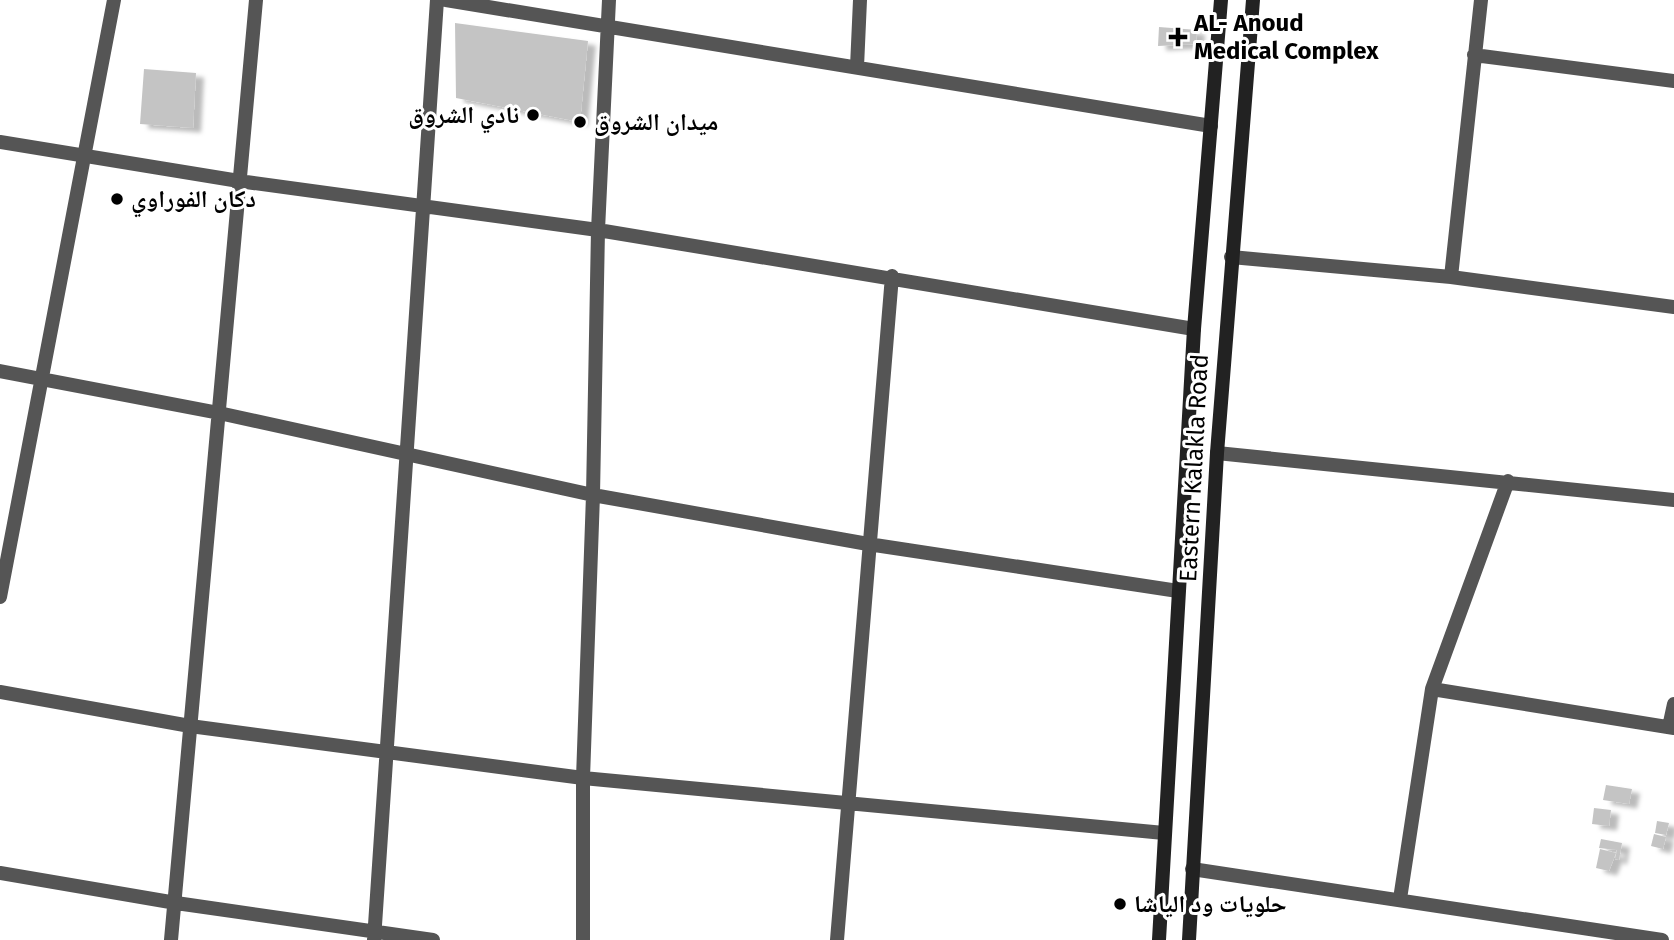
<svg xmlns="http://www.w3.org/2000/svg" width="1674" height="940" font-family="'Fira Sans','Noto Naskh Arabic',sans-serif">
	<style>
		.building { fill: #c4c4c4; filter: url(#shadow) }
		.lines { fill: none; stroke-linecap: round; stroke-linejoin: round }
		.street { stroke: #555; stroke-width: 14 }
		.secondary { stroke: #222; stroke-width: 14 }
		.poi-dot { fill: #000; stroke: #fff; stroke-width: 2.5 }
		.labels { text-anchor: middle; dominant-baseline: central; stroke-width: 6; stroke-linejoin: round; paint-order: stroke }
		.poi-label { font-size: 24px; font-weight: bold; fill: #000; stroke: #fff; text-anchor: start }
		.street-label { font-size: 24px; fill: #000; stroke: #fff }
	</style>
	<defs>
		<filter id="shadow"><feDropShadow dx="8" dy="4.5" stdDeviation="2" flood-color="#0004"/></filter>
	</defs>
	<rect width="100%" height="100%" fill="#fff"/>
	<!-- building -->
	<path class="building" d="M455 23 588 41 580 122 456 98Z
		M1159 27 1197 30 1196 44 1158 46Z
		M144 69 196 73 193 128 140 124Z
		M1606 785 1632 789 1629 804 1603 800Z
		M1594 808 1611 810 1609 826 1592 824Z
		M1657 821 1669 823 1666 835 1655 833Z
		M1654 834 1666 837 1663 849 1651 846Z
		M1601 839 1622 843 1619 860 1615 859 1617 850 1599 848Z
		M1600 849 1616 853 1609 871 1596 868Z"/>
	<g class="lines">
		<!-- street -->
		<path class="street" d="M446 0 1211 126
			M1474 55 1674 81
			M857 67 860 0
			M0 142 239 181 598 230 1194 329
			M1231 257 1451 277 1674 307
			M1451 277 1481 0
			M0 371 219 413 593 495 868 544 1178 591
			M1217 453 1674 500
			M0 597 114 0
			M1432 689 1674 728
			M0 692 190 726 583 778 1164 833
			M1669 727 1674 704
			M1192 869 1662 940
			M0 873 176 903 433 940
			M1400 899 1432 689 1508 481
			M171 940 256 0
			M374 940 437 0
			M583 940V778L593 495 598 230 609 0
			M837 940 892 276"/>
		<!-- secondary -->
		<path class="secondary" d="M1159 940 1194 329 1221 0
			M1189 940 1217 453 1253 0"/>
	</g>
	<!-- markers -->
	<g class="poi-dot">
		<path d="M1174.5 26.5h7v7h7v7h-7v7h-7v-7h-7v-7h7z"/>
		<circle cx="533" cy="115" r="7"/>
		<circle cx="580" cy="122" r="7"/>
		<circle cx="117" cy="199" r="7"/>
		<circle cx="1120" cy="904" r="7"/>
	</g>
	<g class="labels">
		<!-- poi labels -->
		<g class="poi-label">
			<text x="1194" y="23">AL- Anoud<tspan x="1194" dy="28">Medical Complex</tspan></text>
			<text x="519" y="115" text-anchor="end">نادي الشروق</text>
			<text x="594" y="122">ميدان الشروق</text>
			<text x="131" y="199">دكان الفوراوي</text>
			<text x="1134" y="904">حلويات ود الياشا</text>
		</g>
		<!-- street labels -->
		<g class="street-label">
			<text transform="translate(1194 468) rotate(-87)">Eastern Kalakla Road</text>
		</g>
	</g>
</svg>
